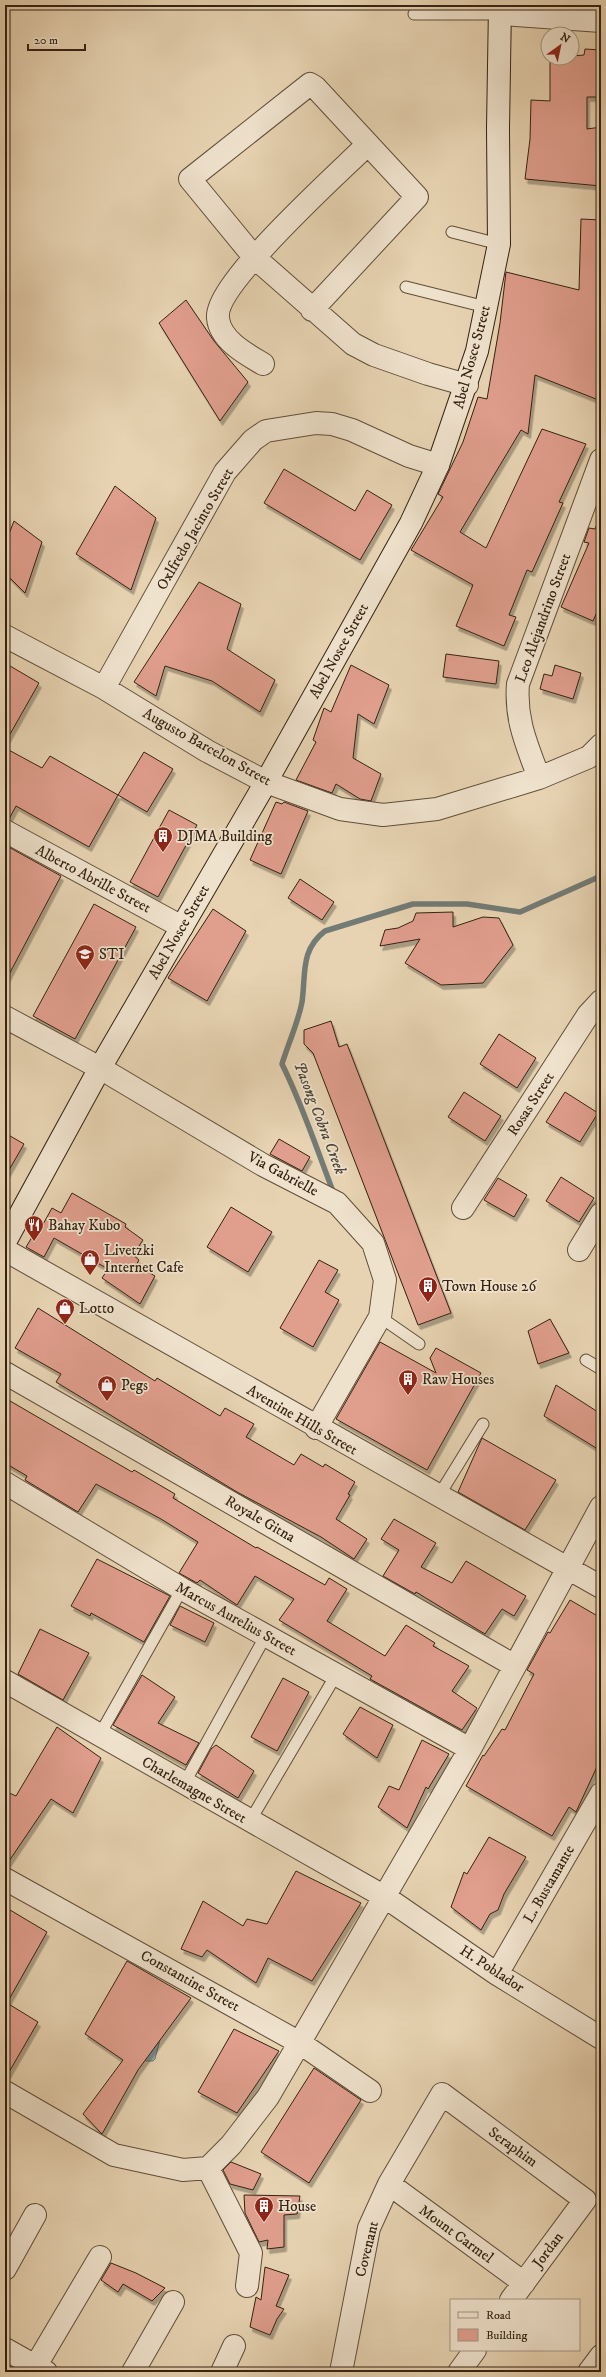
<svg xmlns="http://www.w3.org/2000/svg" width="606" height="2377" font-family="'IM FELL DW Pica',serif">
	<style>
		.water { fill: #9bb6b7; stroke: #727b75 }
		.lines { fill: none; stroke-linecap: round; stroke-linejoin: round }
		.stream { stroke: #727b75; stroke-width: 5.5 }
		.building { fill: #e09e8d; stroke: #342211; filter: url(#shadow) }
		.lane-casing { stroke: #614e39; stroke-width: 13 }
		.street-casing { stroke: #614e39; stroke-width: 24 }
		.secondary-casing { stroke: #342211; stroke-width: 24 }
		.lane { stroke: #efe2cd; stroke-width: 11 }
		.street { stroke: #efe2cd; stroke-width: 22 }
		.secondary { stroke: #efe2cd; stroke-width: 22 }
		.labels { text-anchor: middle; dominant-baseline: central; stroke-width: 3.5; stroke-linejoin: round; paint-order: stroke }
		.street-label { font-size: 15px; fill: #342211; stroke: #efe2cd }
		.poi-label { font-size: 15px; fill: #342211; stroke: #efe2cd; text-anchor: start }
		.water-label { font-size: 16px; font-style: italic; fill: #4e473a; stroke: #efe2cd }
	</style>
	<defs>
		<filter id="shadow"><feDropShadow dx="2.5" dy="4.5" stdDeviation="0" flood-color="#0004"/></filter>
	</defs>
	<rect width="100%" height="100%" fill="#e7d3b2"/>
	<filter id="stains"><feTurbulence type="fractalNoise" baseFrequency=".005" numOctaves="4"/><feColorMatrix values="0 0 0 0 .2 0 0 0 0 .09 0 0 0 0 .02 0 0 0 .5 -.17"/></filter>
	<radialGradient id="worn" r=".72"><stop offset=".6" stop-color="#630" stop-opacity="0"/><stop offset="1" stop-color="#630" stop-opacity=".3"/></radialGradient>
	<!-- water -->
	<path class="water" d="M161 2036 155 2059 153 2061H146L140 2053Z"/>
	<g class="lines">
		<!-- stream -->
		<path class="stream" d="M334 1194C317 1150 303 1106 282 1064 288 1044 298 1023 302 1002 306 974 300 950 325 931L413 904H467L520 912 601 876"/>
	</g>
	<!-- building -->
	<path class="building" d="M585 49 601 50V97H587V129L601 127V186L525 179 530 139 531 100 550 101V58H572V56L584 55Z
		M581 219 601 220V401L535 375 528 434 521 430 460 532 486 548 542 429 586 444 559 502 563 503 532 572 527 570 509 615 516 617 504 646 456 626 473 585 411 550 443 497 438 494 463 442 478 397 487 399 500 323 506 272 579 290Z
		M186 300 214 341 248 382 220 421 159 323Z
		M284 469 355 511 367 490 392 505 360 560 264 503Z
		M115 486 156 518 131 590 76 554Z
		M601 515V603L593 621 561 607 589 543 584 542 589 528 595 529Z
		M14 521 42 542 25 593 5 573V544Z
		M199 582 241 604 227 649 275 680 260 712 212 681 165 666 156 696 134 682Z
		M446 654 499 661 496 684 443 677Z
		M5 663 39 683 5 743Z
		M351 665 389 685 374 724 358 714 353 758 381 774 371 801 360 799 336 784 332 793 296 780 316 742 313 740 324 708 331 712Z
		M555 665 581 673 573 699 540 689 544 674 552 676Z
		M5 748 42 768 50 756 118 795 89 847 16 806 9 819H5Z
		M144 752 173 769 147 812 118 795Z
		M276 802 282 804 284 802 308 811 281 874 250 860Z
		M169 810 197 825 158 897 130 882Z
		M5 845 61 876 5 982Z
		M300 879 334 902 322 920 288 898Z
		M94 904 136 927 75 1039 33 1016Z
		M213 909 246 931 207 1001 168 978Z
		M453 912V927L483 917 499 918 513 945 483 983 441 985 405 963 420 939 380 946 385 930 398 928 413 921 416 913Z
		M331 1021 339 1047 347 1044 451 1313 418 1325 313 1053 304 1044V1030Z
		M499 1034 536 1058 517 1088 480 1064Z
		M464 1092 501 1116 485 1141 448 1117Z
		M565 1092 598 1113 580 1142 546 1122Z
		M5 1133 24 1144 5 1177Z
		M279 1139 310 1157 302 1171 270 1154Z
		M561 1177 594 1198 579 1222 546 1201Z
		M498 1178 527 1195 514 1217 484 1200Z
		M72 1193 126 1224 125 1227 143 1240 133 1255 139 1260 136 1265 155 1276 140 1304 102 1278 108 1269 54 1238 44 1257 26 1247 34 1234 37 1235 52 1208 61 1213Z
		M231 1207 272 1232 248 1272 207 1247Z
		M319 1260 338 1270 325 1292 339 1300 313 1347 280 1328Z
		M38 1308 155 1381 157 1378 220 1416 225 1408 254 1424 246 1437 294 1465 301 1454 323 1467 325 1464 355 1482 348 1494 350 1495 336 1519 367 1539 354 1559 321 1537 237 1492 56 1382 61 1374 15 1348Z
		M550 1319 569 1353 538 1364 528 1331Z
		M380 1342 436 1373 430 1358 436 1348 481 1373 427 1470 336 1419Z
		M556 1385 601 1414V1451L544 1416Z
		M5 1398 132 1472 134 1470 175 1494 173 1498 256 1548 257 1547 325 1585 329 1578 347 1589 327 1621 385 1656 406 1625 435 1643 433 1646 469 1666 452 1691 477 1708 462 1730 370 1679 372 1676 279 1620 294 1599 255 1576 237 1605 200 1580 197 1583 179 1573 198 1542 161 1519 96 1484 78 1512 25 1480 27 1476 5 1463Z
		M482 1438 556 1480 525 1530 458 1492Z
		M394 1519 436 1543 421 1567 452 1583 466 1561 526 1596 514 1616 502 1609 485 1634 416 1592 415 1594 383 1576 399 1550 381 1539Z
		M97 1559 170 1596 144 1642 91 1613 90 1616 71 1606Z
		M570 1600 601 1618V1758L576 1812 569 1807 552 1836 466 1786 483 1755 484 1756 502 1729 505 1730 534 1674 527 1670 548 1632 550 1633Z
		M180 1606 214 1623 205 1642 170 1625Z
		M40 1629 89 1653 63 1700 18 1674Z
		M142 1675 175 1697 158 1723 199 1743 186 1765 113 1725Z
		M283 1678 309 1692 277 1751 251 1737Z
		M360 1707 393 1725 377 1758 343 1734Z
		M57 1727 101 1758 73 1813 51 1799 5 1867V1791L16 1796Z
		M422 1740 449 1754 428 1789 426 1787 407 1828 378 1807 389 1786 399 1790Z
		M216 1745 254 1771 238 1798 198 1773 211 1749Z
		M489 1837 526 1857 504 1894 498 1910 490 1914 481 1930 451 1907 464 1872 467 1874Z
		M296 1871 361 1903 312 1981 268 1958 256 1983 207 1950 202 1957 181 1949 203 1901 243 1926 247 1919 267 1924Z
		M5 1907 47 1932 7 2003 38 2022 5 2079Z
		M127 1961 191 1998 138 2070 102 2134 83 2114 123 2060 85 2034Z
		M234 2029 279 2051 237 2113 198 2092Z
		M314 2068 361 2100 309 2183 261 2152Z
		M231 2162 261 2174 253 2190 230 2184 223 2170Z
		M244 2195 300 2196 297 2214 284 2215V2247L267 2249 268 2240 259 2242 245 2213Z
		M111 2263 136 2273 165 2288 152 2301 123 2284 118 2292 101 2280Z
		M265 2267 289 2275 276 2306 284 2309 277 2319 270 2335 250 2327 256 2297 261 2300Z"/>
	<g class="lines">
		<defs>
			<path id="lane" d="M414 14H501
				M452 232 499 244
				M406 287 486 307
				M380 1317 419 1344
				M586 1360 601 1369
				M438 1497 483 1424
				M99 1736 182 1589
				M184 1784 266 1635
				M250 1821 336 1675"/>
			<path id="street" d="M501 14 601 21
				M312 310 417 197 315 87 310 84 190 179 254 257 353 344 374 355 428 374 467 385
				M263 364C246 354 220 340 218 318 214 284 340 172 368 144
				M5 636 104 688 207 751 266 782 340 809 383 815 437 809 539 778 589 757 601 745
				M104 688 225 472 253 440 266 431 316 423 332 424 352 430 409 456 438 465
				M539 778C527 745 515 720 518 684L601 460
				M5 831 182 927
				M5 1017 100 1068 263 1165 337 1203 373 1243 385 1280 380 1317 316 1428
				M463 1208 588 1015 601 1001
				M5 1250 601 1587
				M579 1250 601 1214
				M5 1373 515 1666
				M5 1483 182 1589 470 1749
				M5 1681 385 1897 497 1974 601 2038
				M5 1879 300 2043 370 2091
				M497 1974 601 1794
				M5 2092 114 2155 183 2170 208 2168 231 2145 268 2097 470 1749 601 1507
				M208 2168 251 2253 247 2286
				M389 2184 524 2283
				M5 2269 35 2215
				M5 2349 46 2372
				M32 2372 100 2257
				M133 2372 173 2302
				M222 2372 234 2346
				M341 2372 369 2228 389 2184 442 2094 585 2200 511 2300
				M459 2372 475 2350
				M589 2372 601 2356"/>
			<path id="secondary" d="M5 1242 100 1068 266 782 411 523 438 465 477 351 499 244 498 128 500 5"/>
		</defs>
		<!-- lane casing -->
		<use href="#lane" class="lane-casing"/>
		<!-- street casing -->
		<use href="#street" class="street-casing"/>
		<!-- secondary casing -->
		<use href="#secondary" class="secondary-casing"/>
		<!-- lane -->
		<use href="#lane" class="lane"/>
		<!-- street -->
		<use href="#street" class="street"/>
		<!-- secondary -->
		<use href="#secondary" class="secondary"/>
	</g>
	<!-- icons -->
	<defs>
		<symbol id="building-pin" viewBox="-11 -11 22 30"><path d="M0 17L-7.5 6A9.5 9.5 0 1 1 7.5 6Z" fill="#8f2418" stroke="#efe2cd"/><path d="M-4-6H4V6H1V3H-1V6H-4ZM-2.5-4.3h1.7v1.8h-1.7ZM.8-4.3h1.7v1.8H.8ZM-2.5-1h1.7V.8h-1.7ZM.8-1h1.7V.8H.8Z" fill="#fff"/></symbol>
		<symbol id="school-pin" viewBox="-11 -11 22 30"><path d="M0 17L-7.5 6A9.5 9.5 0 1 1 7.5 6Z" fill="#8f2418" stroke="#efe2cd"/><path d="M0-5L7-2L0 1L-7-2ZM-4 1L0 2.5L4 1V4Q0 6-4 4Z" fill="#fff"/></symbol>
		<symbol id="restaurant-pin" viewBox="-11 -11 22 30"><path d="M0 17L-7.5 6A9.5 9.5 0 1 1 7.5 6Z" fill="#8f2418" stroke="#efe2cd"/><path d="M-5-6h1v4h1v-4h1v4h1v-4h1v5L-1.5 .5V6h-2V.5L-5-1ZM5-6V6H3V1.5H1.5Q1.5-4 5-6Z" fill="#fff"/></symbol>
		<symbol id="shop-pin" viewBox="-11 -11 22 30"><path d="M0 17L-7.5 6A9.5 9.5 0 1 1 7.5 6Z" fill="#8f2418" stroke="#efe2cd"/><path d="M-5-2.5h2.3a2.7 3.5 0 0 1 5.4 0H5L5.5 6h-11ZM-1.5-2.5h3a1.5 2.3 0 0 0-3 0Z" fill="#fff"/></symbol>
	</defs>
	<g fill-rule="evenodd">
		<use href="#building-pin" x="152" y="825" width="22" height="30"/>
		<use href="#school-pin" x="74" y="943" width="22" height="30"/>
		<use href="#restaurant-pin" x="23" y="1214" width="22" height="30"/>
		<use href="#shop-pin" x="79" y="1248" width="22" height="30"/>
		<use href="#building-pin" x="417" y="1275" width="22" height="30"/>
		<use href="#shop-pin" x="54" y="1297" width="22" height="30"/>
		<use href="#building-pin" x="397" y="1368" width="22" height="30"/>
		<use href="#shop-pin" x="96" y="1374" width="22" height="30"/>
		<use href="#building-pin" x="253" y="2195" width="22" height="30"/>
	</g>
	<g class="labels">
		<!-- street labels -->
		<g class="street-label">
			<text transform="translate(472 357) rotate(-75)">Abel Nosce Street</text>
			<text transform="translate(195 529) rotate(-60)">Oxlfredo Jacinto Street</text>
			<text transform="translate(543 618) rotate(-70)">Leo Alejandrino Street</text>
			<text transform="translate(339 651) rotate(-61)">Abel Nosce Street</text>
			<text transform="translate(207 747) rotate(29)">Augusto Barcelon Street</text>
			<text transform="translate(93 879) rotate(28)">Alberto Abrille Street</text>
			<text transform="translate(179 932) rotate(-60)">Abel Nosce Street</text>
			<text transform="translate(531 1104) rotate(-57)">Rosas Street</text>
			<text transform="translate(283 1174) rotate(28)">Via Gabrielle</text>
			<text transform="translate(302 1420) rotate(30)">Aventine Hills Street</text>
			<text transform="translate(260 1519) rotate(30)">Royale Gitna</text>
			<text transform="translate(236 1619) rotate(29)">Marcus Aurelius Street</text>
			<text transform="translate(194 1790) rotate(30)">Charlemagne Street</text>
			<text transform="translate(549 1884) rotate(-60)">L. Bustamante</text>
			<text transform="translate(492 1969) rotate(33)">H. Poblador</text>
			<text transform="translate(190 1981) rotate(29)">Constantine Street</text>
			<text transform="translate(513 2147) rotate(36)">Seraphim</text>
			<text transform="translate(456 2234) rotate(36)">Mount Carmel</text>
			<text transform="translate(367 2249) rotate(-76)">Covenant</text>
			<text transform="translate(548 2250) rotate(-53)">Jordan</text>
		</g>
		<!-- poi labels -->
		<g class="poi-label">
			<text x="177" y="836">DJMA Building</text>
			<text x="99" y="954">STI</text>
			<text x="48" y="1225">Bahay Kubo</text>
			<text x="104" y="1250">Livetzki<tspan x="104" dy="17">Internet Cafe</tspan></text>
			<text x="442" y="1286">Town House 26</text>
			<text x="79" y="1308">Lotto</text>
			<text x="422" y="1379">Raw Houses</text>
			<text x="121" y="1385">Pegs</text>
			<text x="278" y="2206">House</text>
		</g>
		<!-- water labels -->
		<g class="water-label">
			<text transform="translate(320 1118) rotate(69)">Pasong Cobra Creek</text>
		</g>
	</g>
	<!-- margin -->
	<rect width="606" height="2377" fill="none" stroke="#e7d3b2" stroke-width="20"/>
	<rect x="6" y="6" width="594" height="2365" fill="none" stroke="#342211" stroke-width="2"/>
	<rect x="10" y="10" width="586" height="2357" fill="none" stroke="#342211"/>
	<!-- legend -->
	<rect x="450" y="2299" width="130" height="52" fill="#efe2cd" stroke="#a49582"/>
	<rect x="458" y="2312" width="20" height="6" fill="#efe2cd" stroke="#a49582"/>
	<text x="486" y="2319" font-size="12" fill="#342211">Road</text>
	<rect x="458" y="2329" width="20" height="12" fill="#e09e8d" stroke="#a49582"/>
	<text x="486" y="2339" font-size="12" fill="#342211">Building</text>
	<!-- north arrow -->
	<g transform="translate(560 46) rotate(33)"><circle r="19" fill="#efe2cd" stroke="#a49582"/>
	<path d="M0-3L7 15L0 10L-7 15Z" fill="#8f2418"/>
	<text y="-6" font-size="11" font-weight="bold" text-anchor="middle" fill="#342211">N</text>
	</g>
	<!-- scale -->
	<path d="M28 44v6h57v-6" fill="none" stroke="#342211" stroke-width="2"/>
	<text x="34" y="44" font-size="12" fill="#342211" stroke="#efe2cd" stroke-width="3" paint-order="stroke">20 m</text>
	<rect width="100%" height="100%" filter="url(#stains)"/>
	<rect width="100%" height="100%" fill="url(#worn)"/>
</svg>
